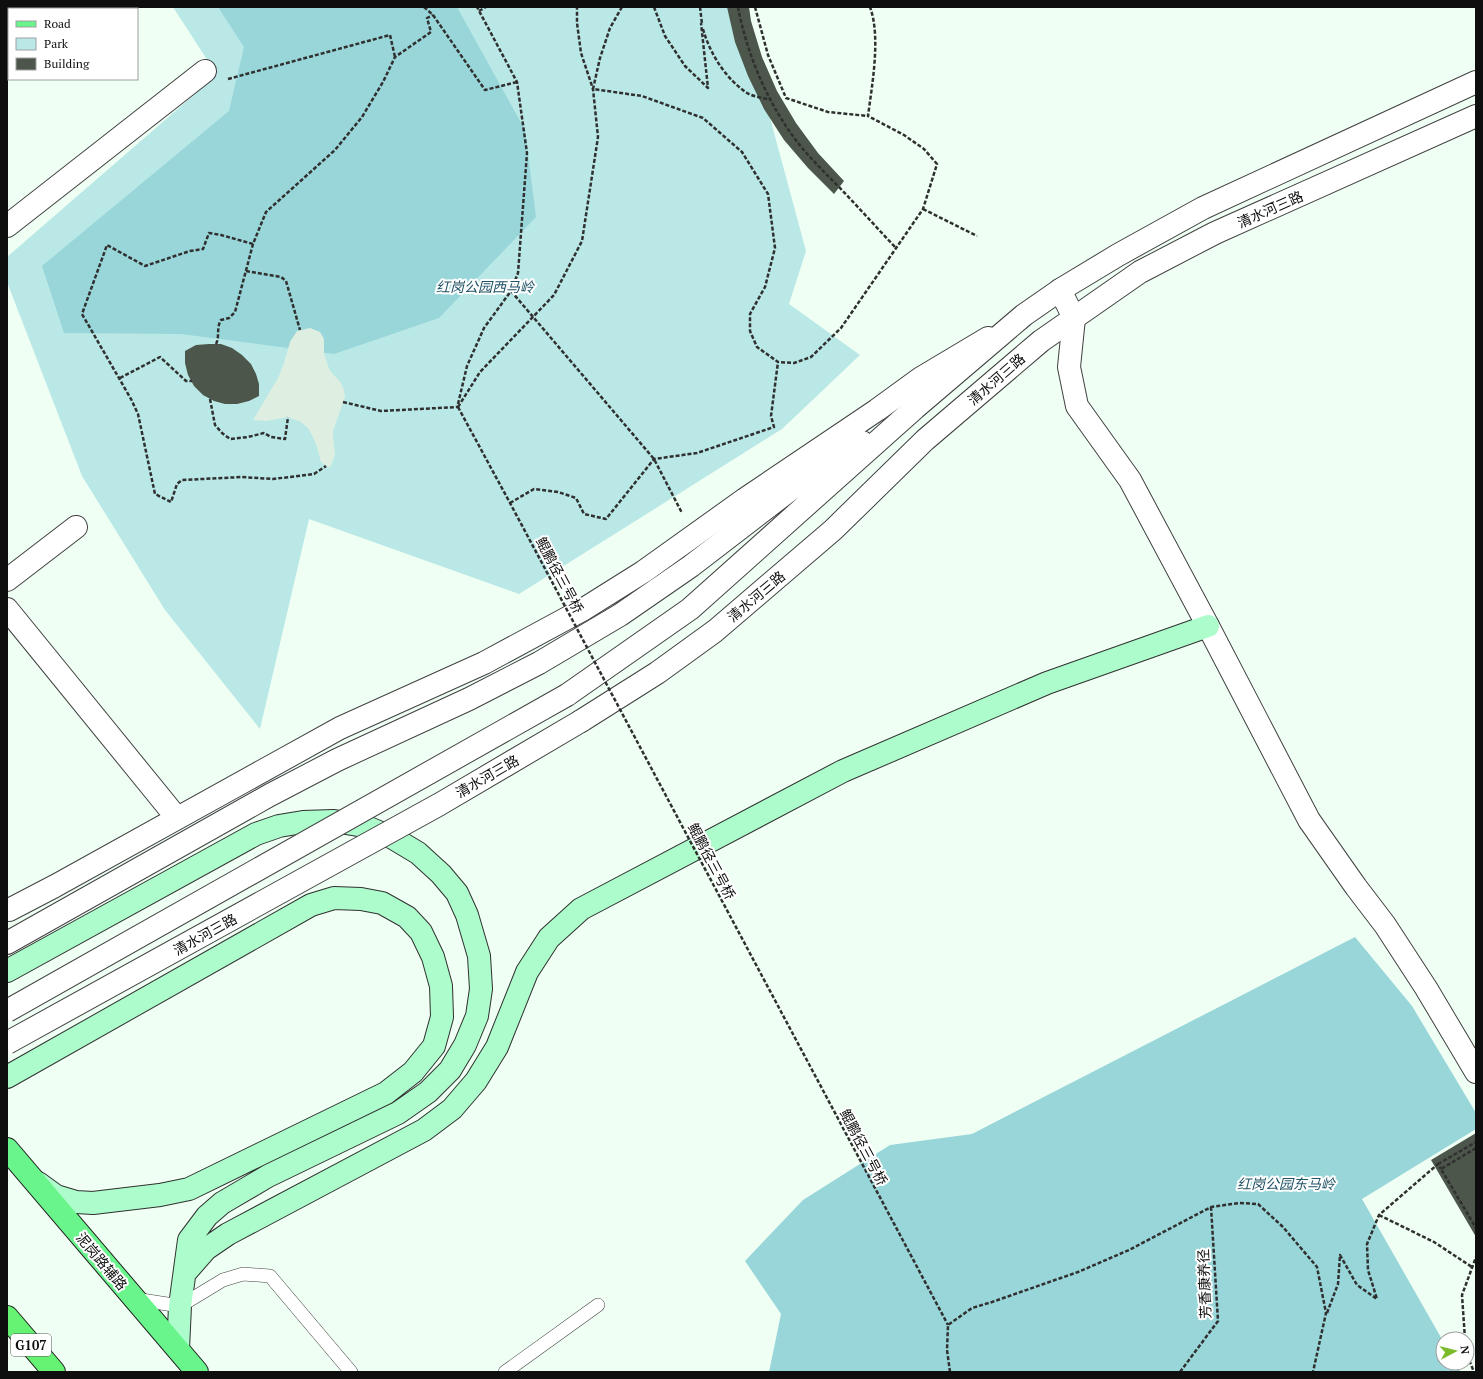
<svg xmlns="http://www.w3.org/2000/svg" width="1483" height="1379" font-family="'PT Serif','Noto Sans SC',serif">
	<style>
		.green { fill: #b9e8e7 }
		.forest { fill: #99d6d9 }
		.plaza { fill: #deefe2 }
		.building { fill: #4c564a }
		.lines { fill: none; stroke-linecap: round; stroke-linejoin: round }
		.service-casing { stroke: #414141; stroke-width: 14 }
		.minor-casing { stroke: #414141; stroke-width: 24 }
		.tertiary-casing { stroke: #414141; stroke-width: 24 }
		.secondary-casing { stroke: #303030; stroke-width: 24 }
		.primary-casing { stroke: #1f1f1f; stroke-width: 24 }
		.trunk-casing { stroke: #1f1f1f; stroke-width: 24 }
		.path { stroke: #303030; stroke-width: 2.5; stroke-dasharray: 4 2; stroke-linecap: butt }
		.service { stroke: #fff; stroke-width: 13 }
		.minor { stroke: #fff; stroke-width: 22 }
		.tertiary { stroke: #fff; stroke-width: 22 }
		.secondary { stroke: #acfdcb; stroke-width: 22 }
		.primary { stroke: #69f58c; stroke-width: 22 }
		.trunk { stroke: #66f374; stroke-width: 22 }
		.tertiary-bridge-casing { stroke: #414141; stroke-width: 24; stroke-linecap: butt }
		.path-bridge { stroke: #303030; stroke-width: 2.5; stroke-dasharray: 4 2; stroke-linecap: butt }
		.tertiary-bridge { stroke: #fff; stroke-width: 22 }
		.labels { text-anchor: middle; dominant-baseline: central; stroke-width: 4; stroke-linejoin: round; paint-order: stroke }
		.shield { fill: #fff; stroke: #565656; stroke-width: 1 }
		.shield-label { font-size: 13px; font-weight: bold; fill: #0e0e0e }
		.street-label { font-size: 14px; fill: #0e0e0e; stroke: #fff }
		.park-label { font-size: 14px; font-style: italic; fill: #1f5165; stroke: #fff }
	</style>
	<rect width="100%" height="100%" fill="#effff4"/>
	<!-- green -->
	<path class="green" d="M173 7H740L806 251 789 304 860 355 782 429 519 594 309 519 260 729 165 610 82 476 7 282V257L217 75Z"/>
	<!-- forest -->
	<path class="forest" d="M218 7H457L525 130 536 217 439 318 334 354 181 334 64 333 42 266 229 111 244 47Z
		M1355 937 1412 1006 1476 1113V1129L1362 1199 1443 1341V1363H1455L1461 1372H769L781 1314 745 1261 803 1200 890 1145 972 1134Z"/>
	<!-- plaza -->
	<path class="plaza" d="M310 328 320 332 324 339V353L328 366 331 372 341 383 344 390 345 397 333 431V437L335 455 330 468 321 462 317 447 312 435 308 428 301 422 288 417 266 421 253 420 278 378 284 363 290 342 297 331Z"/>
	<!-- building -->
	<path class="building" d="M727 7H749L751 21 762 57 777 91 796 123 818 153 844 181 834 194 808 168 784 140 764 109 748 76 735 42Z
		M209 344H221L232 348 242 355 251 364 256 374 259 384V396L249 401 237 404H225L214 401 203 395 194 386 188 375 185 363V351L196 345Z
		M1476 1133V1237L1431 1160Z"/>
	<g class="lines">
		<defs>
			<path id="service" d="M135 1299 180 1306
				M180 1308V1306L223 1280 243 1274 270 1276 351 1372
				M505 1372 598 1305"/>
			<path id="minor" d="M7 226 205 71
				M1060 290 1074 318 1069 367 1077 406 1130 480 1208 626 1309 820 1356 887 1385 925 1426 988 1476 1072
				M7 580 76 527
				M7 609 177 818
				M7 910H9L55 886 340 728 484 663 584 609 643 572 745 499 877 410 921 378 988 338"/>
			<path id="tertiary" d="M567 695 690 609 915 408 1024 315 1060 290 1118 255 1203 208 1476 82
				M581 721 657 673 715 631 833 530 925 440 1041 341 1140 272 1215 233 1476 116
				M7 943 270 795 337 760 469 699 539 663 620 615 691 566 812 473 862 442"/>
			<path id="secondary" d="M7 971 256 834 279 826 303 822 334 821 364 826 393 838 418 853 441 874 457 893 467 915 479 956 481 989 477 1016 465 1045 450 1070 428 1092 398 1113 268 1176 222 1203 207 1216 189 1240 180 1306 178 1349
				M7 1077 311 905 334 898 361 899 382 903 407 917 421 932 433 957 441 986 442 1017 434 1046 413 1072 386 1093 189 1189 160 1195 93 1203 76 1202 56 1196 38 1183
				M185 1273 206 1249 228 1234 424 1130 452 1109 476 1081 497 1047 527 972 549 938 581 909 843 771 1047 683 1208 626"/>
			<path id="primary" d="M7 1149 197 1372"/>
			<path id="trunk" d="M7 1317 54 1372"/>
		</defs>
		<!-- service casing -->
		<use href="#service" class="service-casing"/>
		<!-- minor casing -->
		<use href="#minor" class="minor-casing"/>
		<!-- tertiary casing -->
		<use href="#tertiary" class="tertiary-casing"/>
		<!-- secondary casing -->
		<use href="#secondary" class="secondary-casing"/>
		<!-- primary casing -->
		<use href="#primary" class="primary-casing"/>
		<!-- trunk casing -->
		<use href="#trunk" class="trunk-casing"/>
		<!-- path -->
		<path class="path" d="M424 7 433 15 485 90 517 82
			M622 7 610 28 600 58 593 89 642 96 703 118 742 152 768 194 775 248 765 287 750 314V331L757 347 778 362 794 363 811 357 841 328 923 209 937 164 924 149 904 135 868 116C872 85 881 37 870 7
			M654 7 665 36 685 66 708 88 701 23
			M700 7 702 24
			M738 7C747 55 768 104 798 143 811 159 825 173 840 188 859 208 877 228 896 248
			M755 7 768 55 786 98 828 112 868 116
			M479 11 486 7
			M703 29C710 54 726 79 747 93 754 97 764 98 771 100
			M228 79 390 35 395 57
			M923 209 977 236
			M253 244 221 235 209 233 203 249 190 251 145 266 107 245 82 314 131 399 138 414 155 494 171 502 177 484 182 480 242 477 273 479 314 474 326 466
			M246 271 281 277 286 281 300 330
			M511 291 654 459 682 513
			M216 344C220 336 216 328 221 320L229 318 235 312 253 244 266 212 335 150 362 117 383 82 395 57 431 32 427 18 433 15
			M120 378 160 357 186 381H192
			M210 399 215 425 222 433 230 439 248 437 264 433 271 437 285 439 288 417
			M343 402 381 411 458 407
			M458 404 467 366 484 328 511 291 518 273 527 153 517 82 477 7
			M458 407 480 372 554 295 582 241 598 137 593 89 581 53 577 23V7
			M510 503 534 489 558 492 576 498 584 514 606 519 654 459 697 453 774 427 771 416 778 362
			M1476 1148 1441 1169 1476 1228
			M1438 1164 1476 1142
			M1379 1215 1434 1242 1472 1267
			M1327 1313 1338 1284 1340 1255 1357 1285 1377 1299 1368 1270 1367 1244 1379 1215 1438 1164 1441 1169
			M1465 1339 1462 1295 1476 1257
			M1467 1355 1474 1372
			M950 1372 947 1350 948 1325 972 1308 992 1302 1078 1272 1129 1250 1211 1207 1239 1203 1258 1204 1283 1227 1317 1267 1326 1313 1313 1372
			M1180 1372 1218 1321 1211 1207"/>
		<!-- service -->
		<use href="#service" class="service"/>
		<!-- minor -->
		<use href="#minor" class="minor"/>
		<!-- tertiary -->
		<use href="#tertiary" class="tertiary"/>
		<!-- secondary -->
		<use href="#secondary" class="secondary"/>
		<!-- primary -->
		<use href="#primary" class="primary"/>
		<!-- trunk -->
		<use href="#trunk" class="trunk"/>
		<defs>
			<path id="tertiary-bridge" d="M7 1011 567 695
				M7 1043 440 804 581 721"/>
		</defs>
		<!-- tertiary-bridge casing -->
		<use href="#tertiary-bridge" class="tertiary-bridge-casing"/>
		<!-- path-bridge -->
		<path class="path-bridge" d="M458 407 510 503 948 1325"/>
		<!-- tertiary-bridge -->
		<use href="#tertiary-bridge" class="tertiary-bridge"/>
	</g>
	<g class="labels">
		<!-- shield labels -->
		<rect class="shield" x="11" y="1334" width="40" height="22" rx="3"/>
		<g class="shield-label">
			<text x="31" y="1345">G107</text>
		</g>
		<!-- street labels -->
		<g class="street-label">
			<text transform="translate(1270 209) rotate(-24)">清水河三路</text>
			<text transform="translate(996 379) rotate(-41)">清水河三路</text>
			<text transform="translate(560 575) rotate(62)">鲲鹏径三号桥</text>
			<text transform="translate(756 596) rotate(-40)">清水河三路</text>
			<text transform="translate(487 776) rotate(-30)">清水河三路</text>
			<text transform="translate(712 861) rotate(62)">鲲鹏径三号桥</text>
			<text transform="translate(205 934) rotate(-29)">清水河三路</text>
			<text transform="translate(864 1147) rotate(62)">鲲鹏径三号桥</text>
			<text transform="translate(102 1261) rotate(50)">泥岗路辅路</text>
			<text transform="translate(1204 1284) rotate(-92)">芳香康养径</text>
		</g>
		<!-- park labels -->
		<g class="park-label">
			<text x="485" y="286">红岗公园西马岭</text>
			<text x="1286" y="1183">红岗公园东马岭</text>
		</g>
	</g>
	<!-- border -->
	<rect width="1483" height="1379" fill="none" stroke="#0e0e0e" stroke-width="16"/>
	<!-- legend -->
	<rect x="8" y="8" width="130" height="72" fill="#ffffff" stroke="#9f9f9f"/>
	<rect x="16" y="21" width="20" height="6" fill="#69f58c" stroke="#9f9f9f"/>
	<text x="44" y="28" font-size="12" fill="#0e0e0e">Road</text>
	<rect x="16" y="38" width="20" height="12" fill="#b9e8e7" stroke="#9f9f9f"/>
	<text x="44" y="48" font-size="12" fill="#0e0e0e">Park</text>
	<rect x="16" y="58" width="20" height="12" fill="#4c564a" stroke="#9f9f9f"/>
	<text x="44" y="68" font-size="12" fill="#0e0e0e">Building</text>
	<!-- north arrow -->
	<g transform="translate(1455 1351) rotate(83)"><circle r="19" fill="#ffffff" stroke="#9f9f9f"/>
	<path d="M0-3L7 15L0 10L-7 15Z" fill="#79bb29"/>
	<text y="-6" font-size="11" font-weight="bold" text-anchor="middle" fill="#0e0e0e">N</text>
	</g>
</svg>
